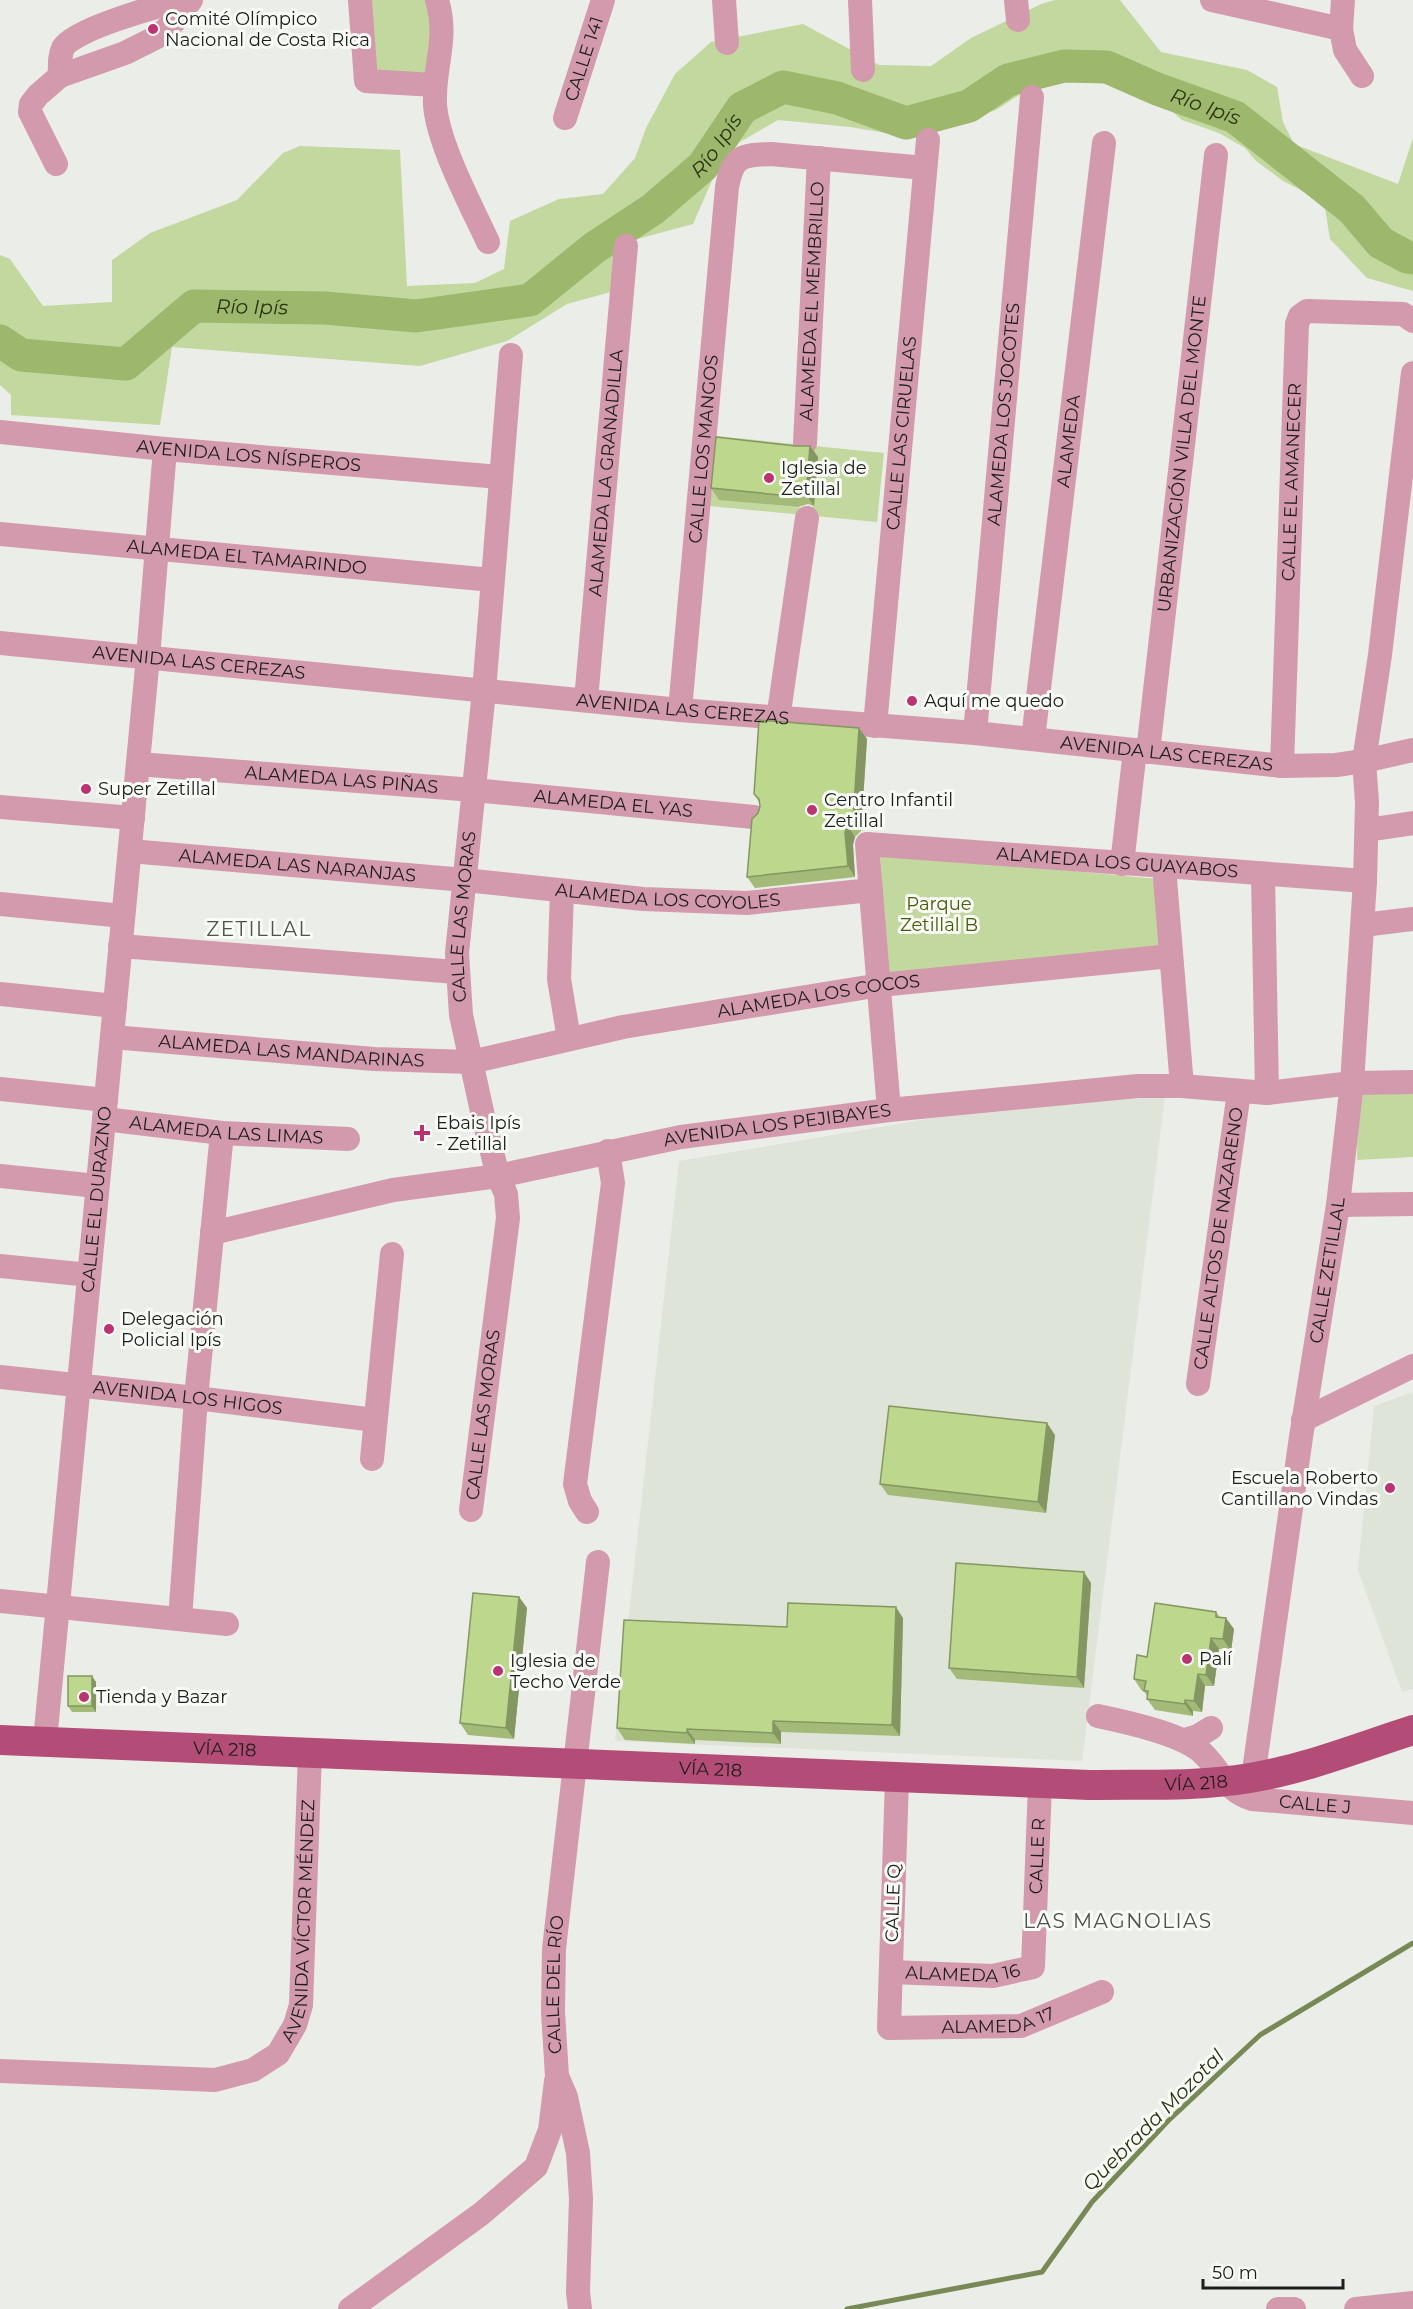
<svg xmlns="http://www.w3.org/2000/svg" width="1413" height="2309" font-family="Montserrat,sans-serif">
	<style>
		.built { fill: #dfe4d8 }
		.green { fill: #c3d89f; fill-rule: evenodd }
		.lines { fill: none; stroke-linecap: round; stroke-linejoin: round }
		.stream { stroke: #778954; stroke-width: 5 }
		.river { stroke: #9db76c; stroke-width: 33 }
		.minor { stroke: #d399ac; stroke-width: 24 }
		.major { stroke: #b34d77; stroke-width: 30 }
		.wall { fill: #a3ba78 }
		.shaded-wall { fill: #849762 }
		.building { fill: #bdd88c; stroke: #849762; stroke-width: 1.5 }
		.poi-dot { fill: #bb3372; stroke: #f9fbf6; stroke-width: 2 }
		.labels { text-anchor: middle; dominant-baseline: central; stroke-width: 6; stroke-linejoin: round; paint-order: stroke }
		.poi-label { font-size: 18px; fill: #1d1e1c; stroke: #f9fbf6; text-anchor: start }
		.street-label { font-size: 18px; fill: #1d1e1c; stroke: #f9fbf6 }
		.park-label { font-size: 18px; fill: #465c05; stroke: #f9fbf6 }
		.water-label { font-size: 20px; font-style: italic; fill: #293313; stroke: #f9fbf6 }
		.neighbourhood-label { font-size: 20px; letter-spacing: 1.5px; fill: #4f514d; stroke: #f9fbf6 }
	</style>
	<rect width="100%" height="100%" fill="#ebede8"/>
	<!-- built -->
	<path class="built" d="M1165 1096 1082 1761 615 1741 679 1161 957 1114Z
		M1413 1392V1689L1402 1692 1358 1570 1374 1406Z"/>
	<!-- green -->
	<path class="green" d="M367 0H428L433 13 428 73 371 70Z
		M1055 0H1120L1161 52 1247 70 1277 87 1283 122 1294 144 1398 184 1413 138V291L1367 278 1330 239 1324 202 1283 181 1256 161 1245 148 1219 133 1182 120 1154 96 1077 77 1038 83 996 110 910 137 850 127 778 120 740 142 721 160 693 224 634 240 618 290 567 304 507 341 420 366 172 347 160 425 11 415V395L0 385V255L10 259 43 306 112 302V260L150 233 237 200 283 153 300 146 400 150 407 286 475 283 504 269 510 221 559 199 603 194 635 158 646 128 675 74 711 42 803 24 879 65 931 66 971 38 1041 4Z
		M716 436 884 453 877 522 709 506ZM818 457 813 509 719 499Z
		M880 853 1158 879 1163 950 888 974Z
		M1358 1090H1413V1157L1357 1160Z"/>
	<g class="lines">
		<!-- stream -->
		<path class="stream" d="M847 2309 1042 2272 1092 2202 1168 2121 1260 2035 1413 1943"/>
		<!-- river -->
		<path class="river" id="s1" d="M0 341 21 355 126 364 194 306 325 308 416 316 530 300 594 248 653 209 703 166 742 108 783 87 837 98 906 123 969 106 1008 80 1064 66 1107 67 1157 89 1235 117 1352 209 1381 243 1407 257 1413 258"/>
		<!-- minor -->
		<g class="minor">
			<path d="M360 0 366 81 435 85"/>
			<path d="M437 0C449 40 433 66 435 105 438 144 471 205 488 242"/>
			<path d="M724 0 727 43"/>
			<path d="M860 0 863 70"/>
			<path d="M1016 0 1018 20"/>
			<path d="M1212 0 1341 29 1345 50 1362 76"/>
			<path d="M1341 29 1343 0"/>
			<path d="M60 76C60 66 59 57 63 48 73 29 161 5 184 0"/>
			<path id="s2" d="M565 118 603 0"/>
			<path d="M56 164 30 112 31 104 38 95 60 76 125 53 157 37 172 24 191 0"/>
			<path id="s3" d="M0 432 165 449 500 477"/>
			<path id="s4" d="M805 443 819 158"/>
			<path id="s5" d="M0 534 492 580"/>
			<path id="s6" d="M0 643 680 710 975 733 1282 766 1336 765 1364 761 1413 750"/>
			<path id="s7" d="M586 700 626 246"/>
			<path id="s8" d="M680 710 727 187C733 156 741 155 771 154L925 168"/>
			<path d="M778 719 807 518"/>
			<path id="s9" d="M875 726 928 140"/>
			<path id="s10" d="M975 733 1032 97"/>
			<path id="s11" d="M1033 739 1104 143"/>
			<path id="s12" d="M1148 752 1216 155"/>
			<path id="s13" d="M138 764 474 790 754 817"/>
			<path id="s14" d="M1282 766 1297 324 1300 316 1307 311 1403 314 1413 321"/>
			<path d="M0 807 133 818"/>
			<path d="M1367 830 1413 823"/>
			<path id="s15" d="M130 851 465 880 643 899 747 903 871 890"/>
			<path d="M1122 864 1135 750"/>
			<path d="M1164 867 1182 1086"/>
			<path d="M1263 874 1267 1093"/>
			<path d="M562 891 559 979 569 1039"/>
			<path d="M0 904 123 916"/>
			<path d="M1363 925 1413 919"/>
			<path d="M120 946 457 972"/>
			<path d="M0 994 115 1006"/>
			<path id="s16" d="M112 1037 374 1059 471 1062 623 1027 880 985 1171 956"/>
			<path d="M0 1089 106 1100"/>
			<path id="s17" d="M889 1110 867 844 1365 881"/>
			<path id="s18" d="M104 1119 222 1133 348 1139"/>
			<path d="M0 1176 97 1186"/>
			<path d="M1338 1205 1413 1204"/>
			<path id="s19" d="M212 1233 393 1190 498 1176 681 1137 889 1110 1138 1086H1182L1267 1093 1352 1083 1413 1082"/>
			<path d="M0 1266 89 1275"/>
			<path id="s20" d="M0 1377 196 1398 375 1420"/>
			<path id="s21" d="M1198 1384 1239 1092"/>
			<path d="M1303 1420 1413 1366"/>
			<path d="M372 1459 392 1254"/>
			<path id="s22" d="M471 1510 508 1218 506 1194 498 1176 483 1116 461 1015 457 953 484 691 511 355"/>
			<path d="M587 1512 580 1501 575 1484 613 1183 608 1151"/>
			<path d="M0 1601 227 1624"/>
			<path d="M180 1619 196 1398 222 1133"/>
			<path id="s23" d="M1098 1716C1126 1722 1177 1733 1199 1750 1220 1767 1223 1790 1252 1799L1413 1813"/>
			<path d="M1185 1740 1198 1736 1211 1728"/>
			<path id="s24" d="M45 1741 148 657 165 449"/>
			<path id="s25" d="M897 1778 889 2028 1021 2026 1102 1992"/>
			<path id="s26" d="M1253 1778 1301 1437 1338 1205 1352 1083 1365 881 1367 802 1364 761 1380 655 1413 373"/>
			<path id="s27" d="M891 1972 993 1976 1033 1967 1040 1784"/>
			<path id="s28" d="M0 2071 215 2080 253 2070 278 2054 295 2025 301 2005 310 1752"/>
			<path d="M350 2309 481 2214 536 2167 550 2130 556 2081"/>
			<path id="s29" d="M580 2309 578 2292 581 2199 578 2153 566 2097 557 2076 553 2012 554 1949 598 1562"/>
			<path d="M1278 2309H1294"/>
			<path d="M1356 2309 1413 2303"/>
		</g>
		<!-- major -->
		<path class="major" id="s30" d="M0 1740 1089 1785C1142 1784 1197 1787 1250 1778 1305 1769 1360 1747 1413 1730"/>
	</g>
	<!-- wall -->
	<path class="wall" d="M810 446 818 457 814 506 808 504 798 507 719 500 711 488Z
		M859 728 867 739 861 831 855 837 853 845 855 877 755 888 747 877 760 806 759 802 754 794Z
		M1055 1435 1046 1513 888 1495 880 1484Z
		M1091 1583 1084 1688 957 1679 949 1668Z
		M519 1597 527 1608 514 1739 468 1735 460 1723Z
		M1216 1612 1220 1617 1234 1629 1231 1651 1219 1649 1214 1686H1205L1202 1712 1193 1711V1716L1155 1710 1147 1699V1696L1144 1691H1142L1134 1679 1147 1657Z
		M903 1618 900 1736 781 1732V1744L695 1740V1744L625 1740 617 1728 787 1627Z
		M96 1682V1712H72L68 1706Z"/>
	<!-- shaded-wall -->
	<path class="shaded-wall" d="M810 446 818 457 814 506 806 494Z
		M859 728 867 739 861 831 853 820Z
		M847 825 855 837 853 845 855 877 848 866 845 833Z
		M1047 1423 1055 1435 1046 1513 1038 1502Z
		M1084 1572 1091 1583 1084 1688 1077 1677Z
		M519 1597 527 1608 514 1739 506 1728Z
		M896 1607 903 1618 900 1736 892 1725Z
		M1226 1618 1234 1629 1231 1651 1223 1639Z
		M1211 1638 1219 1649 1214 1686 1206 1675Z
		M1198 1674 1205 1686 1202 1712 1194 1701Z
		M92 1676 96 1682V1712L92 1706Z
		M1185 1700 1193 1711V1716L1185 1704Z
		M773 1721 781 1732V1744L773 1733Z
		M687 1729 695 1740V1744L687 1733Z"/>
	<!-- building -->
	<path class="building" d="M716 437 796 446H810L806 494 801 493 790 496 711 488Z
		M759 720 859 728 853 820 847 825 845 833 848 866 747 877 752 819 758 813 760 806 759 799 754 794Z
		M889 1406 1047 1423 1038 1502 880 1484Z
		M956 1563 1084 1572 1077 1677 949 1668Z
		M473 1593 519 1597 506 1728 460 1723Z
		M788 1603 896 1607 892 1725 773 1721V1733L687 1729V1733L617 1728 624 1620 787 1627Z
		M1155 1603 1216 1612V1617L1226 1618 1223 1639 1211 1638 1206 1675 1198 1674 1194 1701 1185 1700V1704L1147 1699 1148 1691H1144L1146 1681 1134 1679 1137 1655 1147 1657Z
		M68 1676H92V1706H68Z"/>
	<!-- markers -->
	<g class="poi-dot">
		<circle cx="153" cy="29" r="6"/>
		<circle cx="769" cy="478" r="6"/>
		<circle cx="912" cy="701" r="6"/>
		<circle cx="86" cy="789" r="6"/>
		<circle cx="812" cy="810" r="6"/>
		<path d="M419 1124h6v6h6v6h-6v6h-6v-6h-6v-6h6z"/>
		<circle cx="109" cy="1329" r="6"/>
		<circle cx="1390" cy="1488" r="6"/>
		<circle cx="1187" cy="1659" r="6"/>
		<circle cx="498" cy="1671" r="6"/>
		<circle cx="84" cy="1697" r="6"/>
	</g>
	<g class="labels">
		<!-- poi labels -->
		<g class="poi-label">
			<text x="165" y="19">Comité Olímpico<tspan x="165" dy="21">Nacional de Costa Rica</tspan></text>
			<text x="781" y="468">Iglesia de<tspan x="781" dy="21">Zetillal</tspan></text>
			<text x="924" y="701">Aquí me quedo</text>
			<text x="98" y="789">Super Zetillal</text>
			<text x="824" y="800">Centro Infantil<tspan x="824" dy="21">Zetillal</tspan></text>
			<text x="436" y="1123">Ebais Ipís<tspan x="436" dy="21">- Zetillal</tspan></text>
			<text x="121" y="1319">Delegación<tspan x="121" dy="21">Policial Ipís</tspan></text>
			<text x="1378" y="1478" text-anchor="end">Escuela Roberto<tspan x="1378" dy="21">Cantillano Vindas</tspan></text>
			<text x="1199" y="1659">Palí</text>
			<text x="510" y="1661">Iglesia de<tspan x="510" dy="21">Techo Verde</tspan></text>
			<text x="96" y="1697">Tienda y Bazar</text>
		</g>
		<!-- street labels -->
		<g class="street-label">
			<text stroke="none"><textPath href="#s2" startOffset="62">CALLE 141</textPath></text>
			<text stroke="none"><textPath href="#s4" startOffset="142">ALAMEDA EL MEMBRILLO</textPath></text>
			<text stroke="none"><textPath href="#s10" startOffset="320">ALAMEDA LOS JOCOTES</textPath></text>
			<text stroke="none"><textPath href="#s9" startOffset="294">CALLE LAS CIRUELAS</textPath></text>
			<text stroke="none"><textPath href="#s11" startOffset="300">ALAMEDA</textPath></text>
			<text stroke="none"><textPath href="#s8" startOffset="262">CALLE LOS MANGOS</textPath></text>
			<text stroke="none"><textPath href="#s12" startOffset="300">URBANIZACIÓN VILLA DEL MONTE</textPath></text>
			<text stroke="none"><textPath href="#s3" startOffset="250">AVENIDA LOS NÍSPEROS</textPath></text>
			<text stroke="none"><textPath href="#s7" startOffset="228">ALAMEDA LA GRANADILLA</textPath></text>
			<text stroke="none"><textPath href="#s14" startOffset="284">CALLE EL AMANECER</textPath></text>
			<text stroke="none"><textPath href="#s5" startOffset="248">ALAMEDA EL TAMARINDO</textPath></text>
			<text stroke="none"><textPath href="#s6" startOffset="200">AVENIDA LAS CEREZAS</textPath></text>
			<text stroke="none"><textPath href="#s6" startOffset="686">AVENIDA LAS CEREZAS</textPath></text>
			<text stroke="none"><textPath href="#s6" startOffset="1172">AVENIDA LAS CEREZAS</textPath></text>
			<text stroke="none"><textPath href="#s13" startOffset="204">ALAMEDA LAS PIÑAS</textPath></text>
			<text stroke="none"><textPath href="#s13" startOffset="477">ALAMEDA EL YAS</textPath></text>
			<text stroke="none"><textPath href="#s17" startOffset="518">ALAMEDA LOS GUAYABOS</textPath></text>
			<text stroke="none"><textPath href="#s15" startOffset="168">ALAMEDA LAS NARANJAS</textPath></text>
			<text stroke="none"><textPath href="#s15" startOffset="540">ALAMEDA LOS COYOLES</textPath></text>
			<text stroke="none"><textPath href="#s22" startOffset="602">CALLE LAS MORAS</textPath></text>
			<text stroke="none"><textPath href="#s16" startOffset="714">ALAMEDA LOS COCOS</textPath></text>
			<text stroke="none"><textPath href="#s16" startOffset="180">ALAMEDA LAS MANDARINAS</textPath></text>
			<text stroke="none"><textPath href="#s19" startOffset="576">AVENIDA LOS PEJIBAYES</textPath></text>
			<text stroke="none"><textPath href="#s18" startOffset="123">ALAMEDA LAS LIMAS</textPath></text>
			<text stroke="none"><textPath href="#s24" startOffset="544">CALLE EL DURAZNO</textPath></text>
			<text stroke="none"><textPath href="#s21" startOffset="147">CALLE ALTOS DE NAZARENO</textPath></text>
			<text stroke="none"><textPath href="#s26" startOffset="513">CALLE ZETILLAL</textPath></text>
			<text stroke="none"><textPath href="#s20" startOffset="189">AVENIDA LOS HIGOS</textPath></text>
			<text stroke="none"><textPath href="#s22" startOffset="96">CALLE LAS MORAS</textPath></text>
			<text stroke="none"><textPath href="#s30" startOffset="225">VÍA 218</textPath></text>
			<text stroke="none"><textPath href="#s30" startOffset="711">VÍA 218</textPath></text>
			<text stroke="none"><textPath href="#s30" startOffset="1197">VÍA 218</textPath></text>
			<text stroke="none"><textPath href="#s23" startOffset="244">CALLE J</textPath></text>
			<text stroke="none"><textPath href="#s27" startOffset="254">CALLE R</textPath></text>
			<text transform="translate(893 1903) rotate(-88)">CALLE Q</text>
			<text stroke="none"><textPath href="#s28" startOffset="422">AVENIDA VÍCTOR MÉNDEZ</textPath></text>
			<text stroke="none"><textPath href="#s27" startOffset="72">ALAMEDA 16</textPath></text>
			<text stroke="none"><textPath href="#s29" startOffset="328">CALLE DEL RÍO</textPath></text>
			<text stroke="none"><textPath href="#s25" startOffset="360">ALAMEDA 17</textPath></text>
		</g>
		<!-- park labels -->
		<g class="park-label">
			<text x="939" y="904">Parque<tspan x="939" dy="21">Zetillal B</tspan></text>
		</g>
		<!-- water labels -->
		<g class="water-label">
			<text stroke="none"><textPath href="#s1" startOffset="1340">Río Ipís</textPath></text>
			<text stroke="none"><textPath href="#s1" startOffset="801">Río Ipís</textPath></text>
			<text stroke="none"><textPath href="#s1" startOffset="278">Río Ipís</textPath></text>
			<text transform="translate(1153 2120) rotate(-45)">Quebrada Mozotal</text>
		</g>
		<!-- neighbourhood labels -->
		<g class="neighbourhood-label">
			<text x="259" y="929">ZETILLAL</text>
			<text x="1118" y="1921">LAS MAGNOLIAS</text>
		</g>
	</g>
	<!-- scale -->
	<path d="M1203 2279v9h140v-9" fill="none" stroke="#1d1e1c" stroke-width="3"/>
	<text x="1212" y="2279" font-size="18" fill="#1d1e1c" stroke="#f9fbf6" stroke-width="4.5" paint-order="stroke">50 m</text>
</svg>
